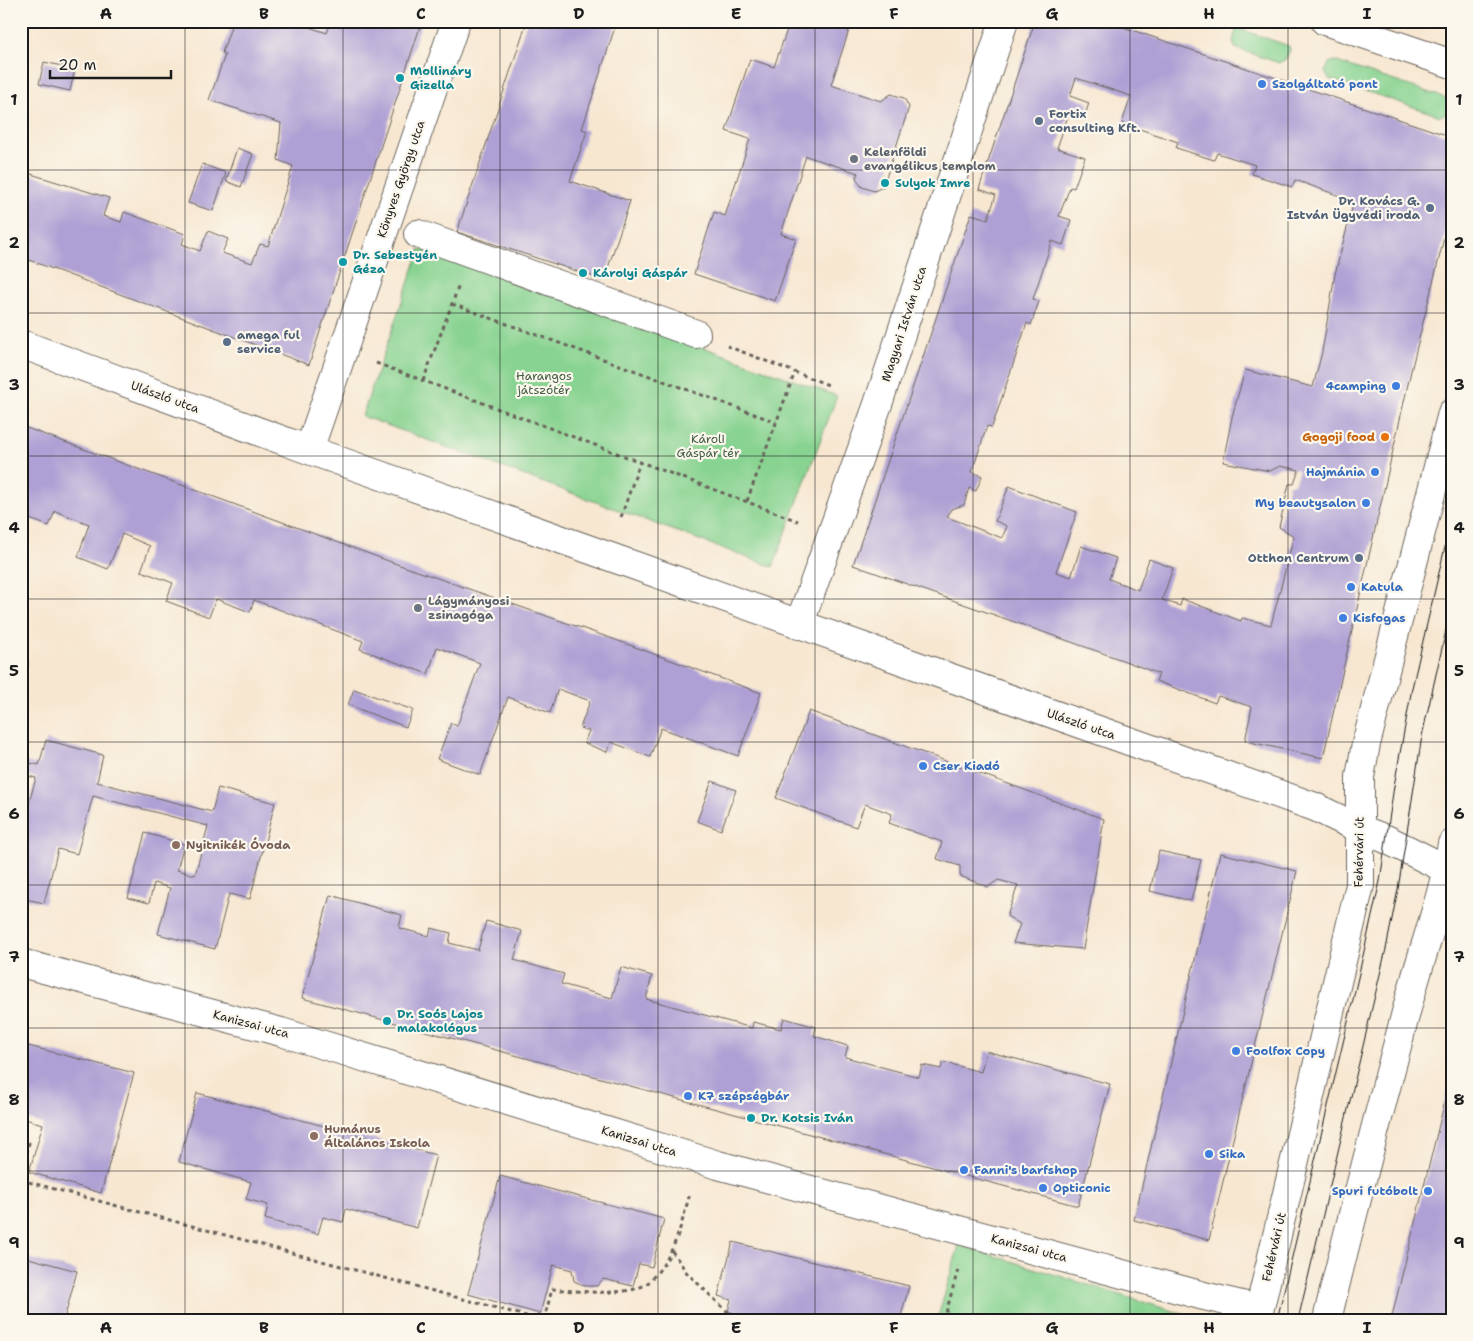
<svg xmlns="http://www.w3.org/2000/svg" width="1473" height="1341" font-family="'Shantell Sans',sans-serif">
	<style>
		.green { fill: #88d391; stroke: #527856 }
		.building { fill: #aea0d4; fill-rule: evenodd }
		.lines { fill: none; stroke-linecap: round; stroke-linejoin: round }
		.minor-casing { stroke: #69635b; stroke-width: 30 }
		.tertiary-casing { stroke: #69635b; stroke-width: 30 }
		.secondary-casing { stroke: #69635b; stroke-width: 30 }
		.path { stroke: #69635b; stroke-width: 3; stroke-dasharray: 4 4; stroke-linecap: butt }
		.minor { stroke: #fff; stroke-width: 28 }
		.tertiary { stroke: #fff; stroke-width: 28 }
		.secondary { stroke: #fff; stroke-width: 28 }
		.tram { stroke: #1c1c1c; stroke-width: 1 }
		.grid { fill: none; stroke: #1c1c1c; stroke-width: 1; stroke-opacity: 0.55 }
		.culture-dot { fill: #0f9aa8; stroke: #fbf7ec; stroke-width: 2 }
		.shop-dot { fill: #3f7fe0; stroke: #fbf7ec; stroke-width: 2 }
		.service-dot { fill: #5c6f8a; stroke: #fbf7ec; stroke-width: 2 }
		.worship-dot { fill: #6b7280; stroke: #fbf7ec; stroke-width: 2 }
		.food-dot { fill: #e8710a; stroke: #fbf7ec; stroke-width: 2 }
		.education-dot { fill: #8d6e63; stroke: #fbf7ec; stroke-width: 2 }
		.labels { text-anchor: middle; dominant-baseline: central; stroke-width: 4.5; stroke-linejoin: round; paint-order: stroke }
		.culture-label { font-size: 12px; font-weight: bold; fill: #0d838f; stroke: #fbf7ec; text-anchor: start }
		.shop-label { font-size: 12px; font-weight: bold; fill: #366cbe; stroke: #fbf7ec; text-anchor: start }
		.service-label { font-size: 12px; font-weight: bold; fill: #4e5e75; stroke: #fbf7ec; text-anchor: start }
		.worship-label { font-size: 12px; font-weight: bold; fill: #5b616d; stroke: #fbf7ec; text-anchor: start }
		.street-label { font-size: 12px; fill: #1c1c1c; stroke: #fbf7ec }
		.park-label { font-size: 12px; fill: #425c45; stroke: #fbf7ec }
		.food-label { font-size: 12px; font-weight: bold; fill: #c56008; stroke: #fbf7ec; text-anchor: end }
		.education-label { font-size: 12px; font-weight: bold; fill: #785e54; stroke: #fbf7ec; text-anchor: start }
		.neatline { fill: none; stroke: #1c1c1c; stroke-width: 2 }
		.grid-label { font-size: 16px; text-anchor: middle; font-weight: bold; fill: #1c1c1c }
	</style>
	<rect width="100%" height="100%" fill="#fbf7ec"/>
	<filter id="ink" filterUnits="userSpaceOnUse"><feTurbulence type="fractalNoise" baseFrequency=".02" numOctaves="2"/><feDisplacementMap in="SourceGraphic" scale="10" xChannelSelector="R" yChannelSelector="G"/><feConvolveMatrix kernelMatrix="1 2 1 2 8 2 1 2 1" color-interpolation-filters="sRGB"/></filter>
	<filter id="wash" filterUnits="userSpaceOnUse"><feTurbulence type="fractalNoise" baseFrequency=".0096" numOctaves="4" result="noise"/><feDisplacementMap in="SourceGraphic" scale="20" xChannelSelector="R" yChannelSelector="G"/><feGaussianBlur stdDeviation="1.12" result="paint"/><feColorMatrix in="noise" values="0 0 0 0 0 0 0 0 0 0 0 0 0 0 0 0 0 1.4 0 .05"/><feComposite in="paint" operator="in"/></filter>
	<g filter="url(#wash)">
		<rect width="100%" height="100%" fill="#f7e7d1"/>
		<!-- green -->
		<path class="green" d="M1240 29 1289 46 1290 50 1286 59 1279 63 1235 48 1233 41 1236 30Z
			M1334 61 1452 100 1449 113 1440 116 1329 79 1325 72 1329 63Z
			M420 249 610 313 837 396 773 567 362 416Z
			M959 1245 1202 1320H937Z"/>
		<g id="blocks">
			<!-- building -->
			<path class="building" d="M233 21H291L327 33 331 22 338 24 339 21H422L309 365 21 257V171L109 198 103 216 121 222 124 212 185 234 182 244 200 251 208 231 228 239 222 253 252 263 260 244 268 246 293 166 278 160 281 123 209 100 225 55 222 53Z
				M527 21H617L582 129 587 131 570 181 630 201 604 280 457 232Z
				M790 21H852L831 85 881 101 891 94 904 98 909 107 883 187 874 191 862 187 856 178 858 173 806 156 781 234 796 239 775 301 694 274 714 212 725 216 750 139 726 131 750 59 774 67Z
				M1035 21H1105L1452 137V206L1411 371 1323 758 1245 741 1252 707 1218 696 1215 703 1156 681 1159 674 1125 661 853 565 971 214 988 219 996 195 979 189ZM1076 78 1131 96 1122 123 1178 142 1176 148 1214 160 1217 153 1255 165 1252 174 1292 187 1295 180 1354 201 1335 274 1322 352 1313 387 1245 370 1232 417 1223 462 1270 471 1280 466 1299 470 1294 484H1289L1279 527 1294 536 1271 625 1242 618 1241 621 1182 599 1180 606 1162 600 1173 568 1149 559 1138 590 1109 579 1116 558 1081 546 1071 577 1056 572 1077 512 1009 486 995 521 1007 526 1002 538 947 517 951 509 964 505 969 488 976 491 982 476 972 472 987 426 992 427 1027 323 1031 325 1039 301 1033 299 1052 241 1063 245 1071 220 1059 216 1070 187 1074 188 1085 157 1057 148 1069 113 1084 118 1089 103 1070 96Z
				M44 62 75 69 70 91 39 84Z
				M237 148 253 154 241 187 226 181Z
				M202 164 226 173 213 211 188 203Z
				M21 426 394 563 613 639 761 693 738 756 661 728 650 757 611 742 607 752 584 743 589 731 580 728 590 701 558 689 550 713 508 697 480 775 437 759 451 723 457 726 480 663 437 647 428 674 360 649 363 641 254 600 250 612 216 599 209 617 166 601 173 583 141 571 150 546 122 534 108 569 78 557 89 524 55 511 49 526 21 516Z
				M21 659 28 661 22 686H21Z
				M354 689 413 710 406 727 348 705Z
				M809 711 1104 819 1083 949 1013 943 1020 924 1007 916 1018 885 998 880 988 887 960 876V866L937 859 942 842 889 823 892 814 865 804 856 827 776 798Z
				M46 740 103 755 97 782 212 812 218 788 275 803 250 899 229 894 215 949 158 934 170 888 154 883 149 903 128 898 145 833 184 844 177 870 195 875 208 826 93 796 77 854 58 849 44 903 21 898V830L36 778 21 774V761L39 765Z
				M712 781 736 790 721 830 697 821Z
				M1159 851 1201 860 1191 901 1150 891Z
				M1220 853 1297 871 1209 1240 1134 1220Z
				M330 895 402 915 399 928 429 936 431 928 451 933 449 943 478 950 486 921 522 931 514 960 564 974 561 984 612 998 621 967 652 976 646 999 752 1028 753 1022 781 1029 784 1018 816 1027 814 1036 848 1046 845 1057 919 1077 922 1065 941 1069 943 1062 981 1072 986 1051 1110 1084 1078 1206 302 998Z
				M21 1044 134 1073 101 1193 29 1172 43 1124 21 1118Z
				M1451 1076 1452 1320H1391L1395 1304Z
				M197 1093 436 1155 417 1228 346 1209 343 1222 323 1217 318 1234 265 1219 268 1205 246 1199 251 1182 179 1162Z
				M500 1176 664 1219 652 1267 639 1264 633 1286 603 1279 597 1286H585L574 1281 572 1270 553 1265 540 1314 468 1294Z
				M733 1242 909 1286 900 1320H756L728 1311 731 1300 718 1296Z
				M21 1256 77 1271 64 1320H21Z"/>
		</g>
	</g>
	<g filter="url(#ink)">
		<use href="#blocks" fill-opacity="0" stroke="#69635b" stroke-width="1"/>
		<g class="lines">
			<defs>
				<path id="minor" d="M418 234 696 334
					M21 344 309 450 1315 807 1360 829 1386 839 1452 872
					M309 450 456 21
					M799 625 878 404 1004 21
					M21 963 281 1032 718 1165 1204 1296 1259 1309"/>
				<path id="tertiary" d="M1257 1320 1360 885V777L1366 744 1452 413
					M1327 1320C1352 1213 1381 1107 1409 1001 1423 949 1443 896 1452 844"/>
				<path id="secondary" d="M1325 21 1452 64"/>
			</defs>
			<!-- minor casing -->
			<use href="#minor" class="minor-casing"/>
			<!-- tertiary casing -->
			<use href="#tertiary" class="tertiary-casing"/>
			<!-- secondary casing -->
			<use href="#secondary" class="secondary-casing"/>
			<!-- path -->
			<path class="path" d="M452 304 776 422
				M727 346 831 386
				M376 363 798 521
				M423 381 459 285
				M747 501 795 372
				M621 517 640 462
				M21 1139 29 1143 21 1171
				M21 1180 541 1320
				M672 1251 687 1273 736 1320
				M544 1320 552 1289C577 1291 623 1297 645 1285 648 1283 651 1280 653 1277 675 1255 682 1222 690 1193
				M944 1320 959 1266"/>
			<!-- minor -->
			<use href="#minor" class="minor"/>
			<!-- tertiary -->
			<use href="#tertiary" class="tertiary"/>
			<!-- secondary -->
			<use href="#secondary" class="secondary"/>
			<!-- tram -->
			<path class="tram" d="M1277 1320 1347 1026 1380 881 1394 786 1412 688 1452 517
				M1298 1320 1386 949 1398 889 1422 736 1452 604"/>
		</g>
	</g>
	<!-- grid -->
	<path class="grid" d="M185 21V1320M343 21V1320M500 21V1320M658 21V1320M815 21V1320M973 21V1320M1130 21V1320M1288 21V1320M21 170H1452M21 313H1452M21 456H1452M21 599H1452M21 742H1452M21 885H1452M21 1028H1452M21 1171H1452"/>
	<!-- markers -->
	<g class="culture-dot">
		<circle cx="400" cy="78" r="5"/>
		<circle cx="885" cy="183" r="5"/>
		<circle cx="343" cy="262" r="5"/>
		<circle cx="583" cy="273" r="5"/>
		<circle cx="387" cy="1021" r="5"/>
		<circle cx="751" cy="1118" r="5"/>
	</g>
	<g class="shop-dot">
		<circle cx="1262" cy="84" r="5"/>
		<circle cx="1396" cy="386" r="5"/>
		<circle cx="1375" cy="472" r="5"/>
		<circle cx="1366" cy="503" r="5"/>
		<circle cx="1351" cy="587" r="5"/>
		<circle cx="1343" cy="618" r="5"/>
		<circle cx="923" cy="766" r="5"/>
		<circle cx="1236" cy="1051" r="5"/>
		<circle cx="688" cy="1096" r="5"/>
		<circle cx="1209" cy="1154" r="5"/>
		<circle cx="964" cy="1170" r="5"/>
		<circle cx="1043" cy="1188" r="5"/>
		<circle cx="1428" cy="1191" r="5"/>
	</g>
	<g class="service-dot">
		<circle cx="1039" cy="121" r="5"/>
		<circle cx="1430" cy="208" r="5"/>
		<circle cx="227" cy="342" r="5"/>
		<circle cx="1359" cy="558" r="5"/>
	</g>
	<g class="worship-dot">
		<circle cx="854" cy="159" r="5"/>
		<circle cx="418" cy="608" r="5"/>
	</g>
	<circle class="food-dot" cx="1385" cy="437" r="5"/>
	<g class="education-dot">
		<circle cx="176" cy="845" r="5"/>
		<circle cx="314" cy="1136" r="5"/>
	</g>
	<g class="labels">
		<!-- culture labels -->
		<g class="culture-label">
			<text x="410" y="71">Mollináry<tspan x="410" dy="14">Gizella</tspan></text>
			<text x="895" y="183">Sulyok Imre</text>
			<text x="353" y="255">Dr. Sebestyén<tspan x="353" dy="14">Géza</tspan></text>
			<text x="593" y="273">Károlyi Gáspár</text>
			<text x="397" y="1014">Dr. Soós Lajos<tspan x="397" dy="14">malakológus</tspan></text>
			<text x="761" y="1118">Dr. Kotsis Iván</text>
		</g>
		<!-- shop labels -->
		<g class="shop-label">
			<text x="1272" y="84">Szolgáltató pont</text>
			<text x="1386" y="386" text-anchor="end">4camping</text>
			<text x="1365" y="472" text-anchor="end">Hajmánia</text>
			<text x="1356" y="503" text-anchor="end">My beautysalon</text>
			<text x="1361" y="587">Katula</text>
			<text x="1353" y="618">Kisfogas</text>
			<text x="933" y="766">Cser Kiadó</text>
			<text x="1246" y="1051">Foolfox Copy</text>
			<text x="698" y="1096">K7 szépségbár</text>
			<text x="1219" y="1154">Sika</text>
			<text x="974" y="1170">Fanni's barfshop</text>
			<text x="1053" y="1188">Opticonic</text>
			<text x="1418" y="1191" text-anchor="end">Spuri futóbolt</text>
		</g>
		<!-- service labels -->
		<g class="service-label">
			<text x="1049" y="114">Fortix<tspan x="1049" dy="14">consulting Kft.</tspan></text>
			<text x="1420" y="201" text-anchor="end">Dr. Kovács G.<tspan x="1420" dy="14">István Ügyvédi iroda</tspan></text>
			<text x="237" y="335">amega ful<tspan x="237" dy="14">service</tspan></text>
			<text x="1349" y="558" text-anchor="end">Otthon Centrum</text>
		</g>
		<!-- worship labels -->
		<g class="worship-label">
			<text x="864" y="152">Kelenföldi<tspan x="864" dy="14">evangélikus templom</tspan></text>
			<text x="428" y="601">Lágymányosi<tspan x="428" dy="14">zsinagóga</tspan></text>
		</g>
		<!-- street labels -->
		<g class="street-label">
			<text transform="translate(401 179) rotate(-71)">Könyves György utca</text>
			<text transform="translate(904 324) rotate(-72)">Magyari István utca</text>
			<text transform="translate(165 397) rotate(20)">Ulászló utca</text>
			<text transform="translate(1081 724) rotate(19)">Ulászló utca</text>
			<text transform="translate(1359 852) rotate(-89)">Fehérvári út</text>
			<text transform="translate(251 1024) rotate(15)">Kanizsai utca</text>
			<text transform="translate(639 1141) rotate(17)">Kanizsai utca</text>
			<text transform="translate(1274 1247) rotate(-77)">Fehérvári út</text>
			<text transform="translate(1029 1248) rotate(15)">Kanizsai utca</text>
		</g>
		<!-- park labels -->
		<g class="park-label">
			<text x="544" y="376">Harangos<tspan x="544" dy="14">játszótér</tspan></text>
			<text x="708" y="439">Károli<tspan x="708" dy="14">Gáspár tér</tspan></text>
		</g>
		<!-- food labels -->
		<g class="food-label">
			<text x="1375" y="437">Gogoji food</text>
		</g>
		<!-- education labels -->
		<g class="education-label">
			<text x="186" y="845">Nyitnikék Óvoda</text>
			<text x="324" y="1129">Humánus<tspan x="324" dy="14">Általános Iskola</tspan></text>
		</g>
	</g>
	<!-- margin -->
	<rect width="1473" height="1341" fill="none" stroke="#fbf7ec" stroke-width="55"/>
	<!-- scale -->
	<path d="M50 70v8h121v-8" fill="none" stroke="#1c1c1c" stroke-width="2.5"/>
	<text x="58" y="70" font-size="15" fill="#1c1c1c" stroke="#fbf7ec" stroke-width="4" paint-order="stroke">20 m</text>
	<rect x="28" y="28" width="1418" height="1286" class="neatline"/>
	<g class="grid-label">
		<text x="106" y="19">A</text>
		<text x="264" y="19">B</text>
		<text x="421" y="19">C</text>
		<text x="579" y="19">D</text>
		<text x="736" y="19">E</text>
		<text x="894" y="19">F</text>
		<text x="1052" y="19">G</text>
		<text x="1209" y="19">H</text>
		<text x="1367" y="19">I</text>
		<text x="14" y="105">1</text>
		<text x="1459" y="105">1</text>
		<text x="14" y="248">2</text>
		<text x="1459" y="248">2</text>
		<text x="14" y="390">3</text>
		<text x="1459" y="390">3</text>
		<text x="14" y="533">4</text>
		<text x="1459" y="533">4</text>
		<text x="14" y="676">5</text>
		<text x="1459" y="676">5</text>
		<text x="14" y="819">6</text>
		<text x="1459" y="819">6</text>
		<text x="14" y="962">7</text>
		<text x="1459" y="962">7</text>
		<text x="14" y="1105">8</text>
		<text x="1459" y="1105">8</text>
		<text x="14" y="1248">9</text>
		<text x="1459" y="1248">9</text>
		<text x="106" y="1333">A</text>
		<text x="264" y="1333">B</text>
		<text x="421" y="1333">C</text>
		<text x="579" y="1333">D</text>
		<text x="736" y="1333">E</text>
		<text x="894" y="1333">F</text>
		<text x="1052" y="1333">G</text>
		<text x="1209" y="1333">H</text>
		<text x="1367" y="1333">I</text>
	</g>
</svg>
